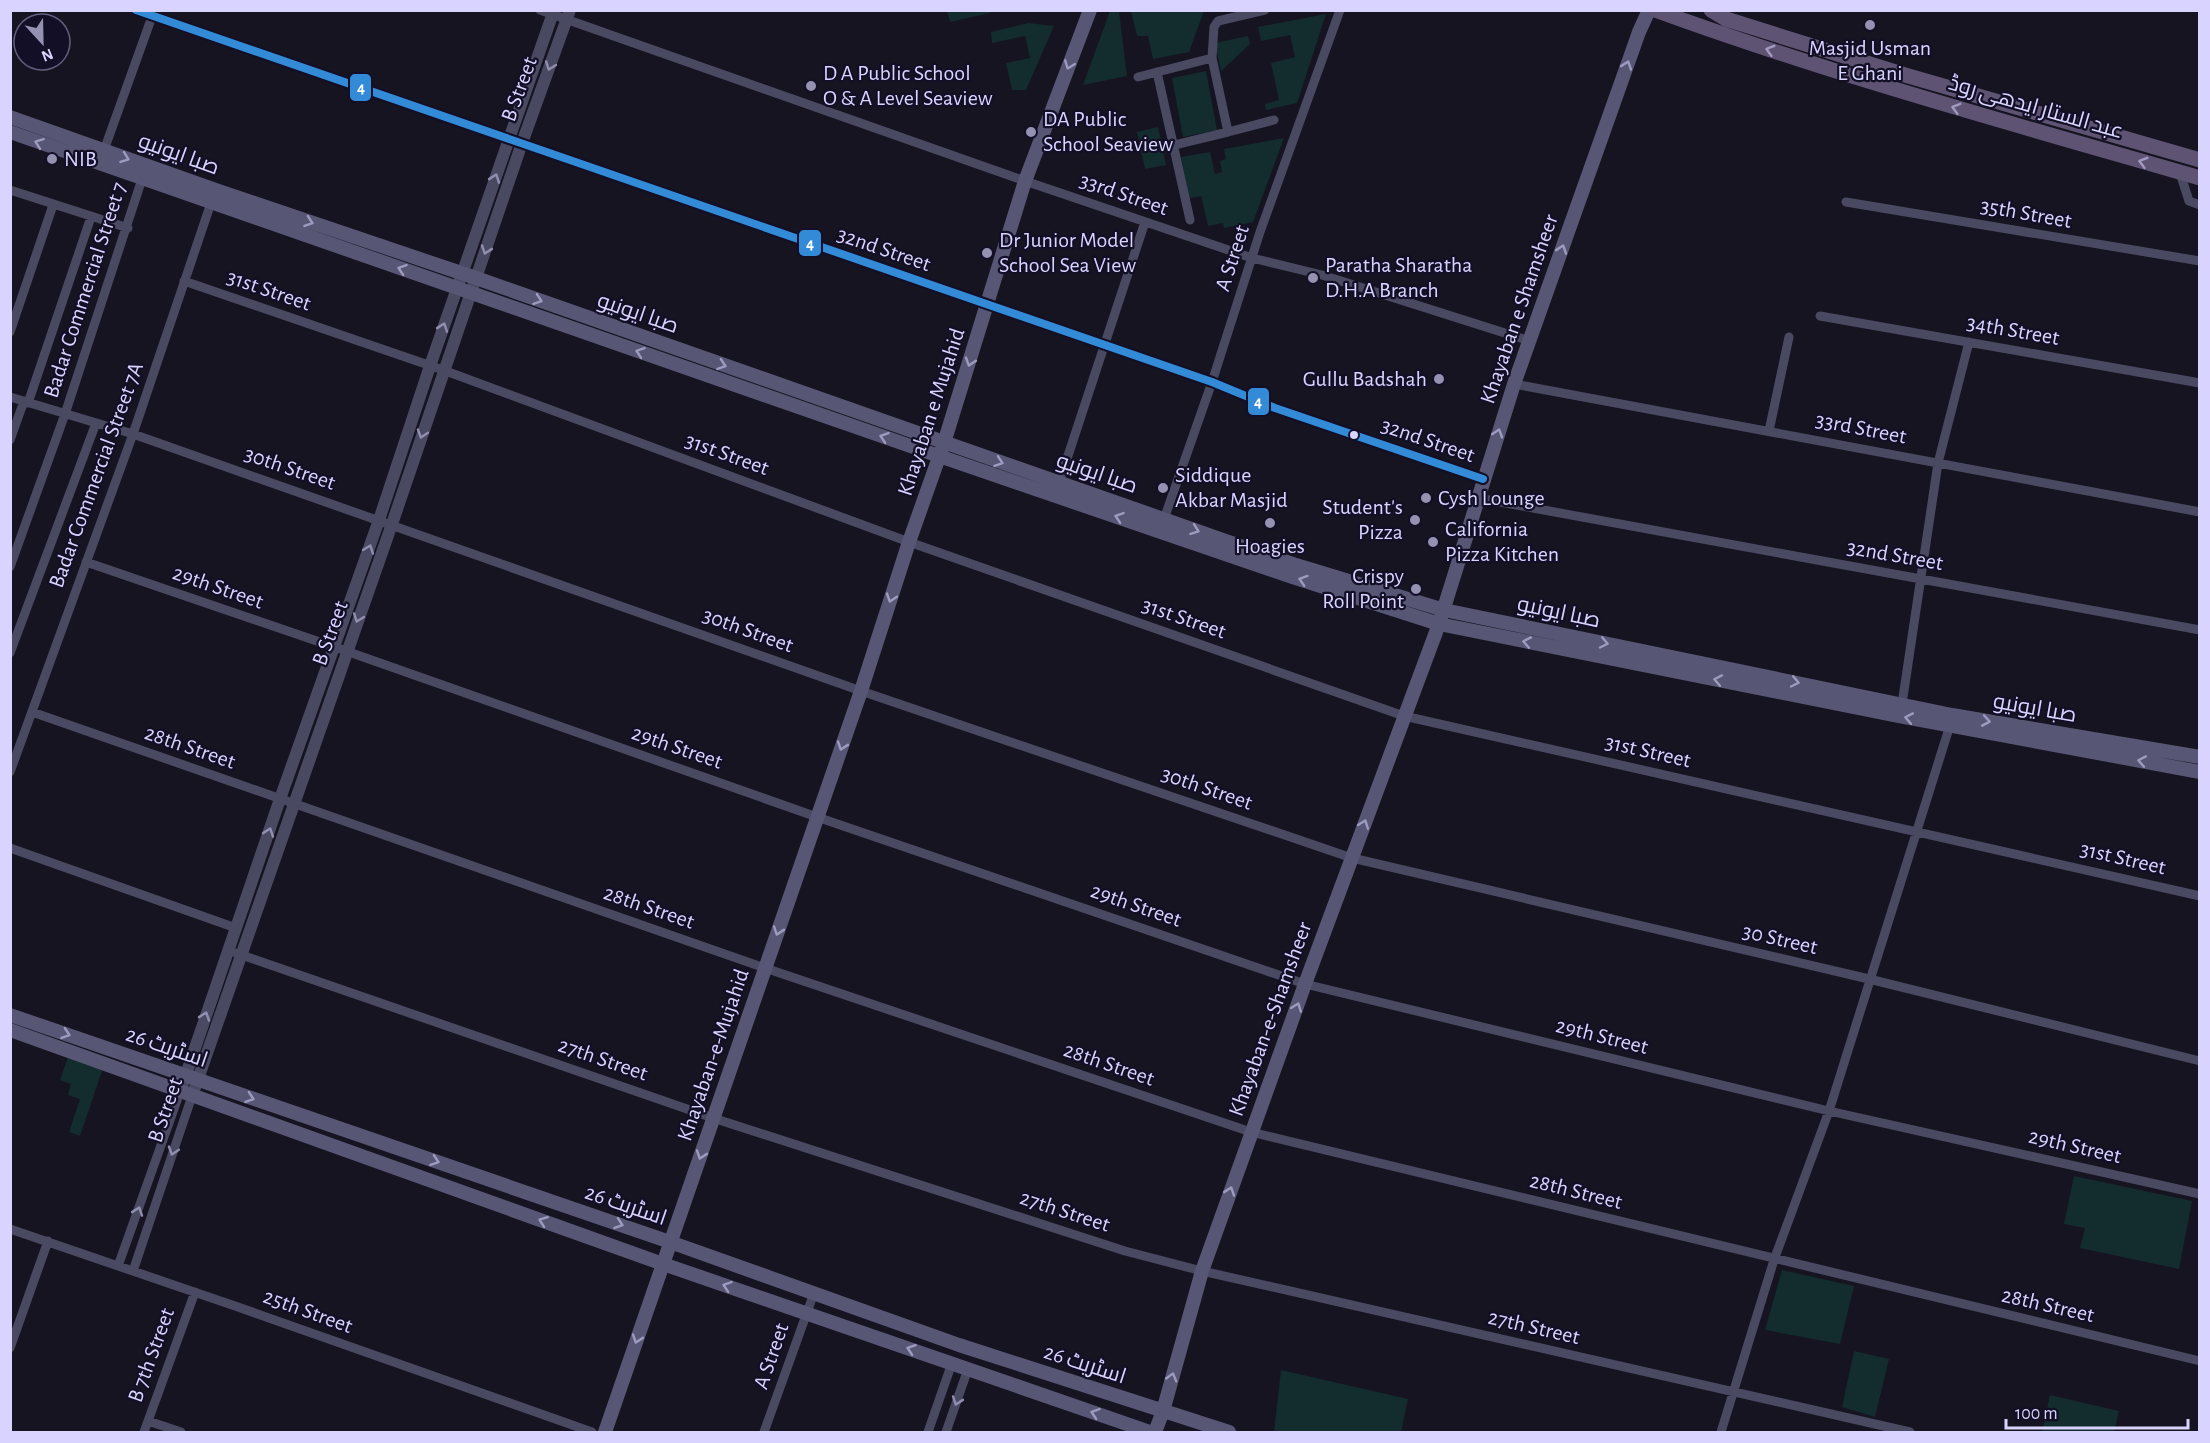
<svg xmlns="http://www.w3.org/2000/svg" width="2210" height="1443" font-family="'Alegreya Sans',Cairo,sans-serif">
	<style>
		.green { fill: #132c2d }
		.lines { fill: none; stroke-linecap: round; stroke-linejoin: round }
		.minor { stroke: #4a4962; stroke-width: 9 }
		.tertiary { stroke: #4a4962; stroke-width: 12 }
		.secondary { stroke: #575674; stroke-width: 14 }
		.primary { stroke: #5e5373; stroke-width: 15 }
		.bus-1-casing { stroke: #130f26; stroke-width: 12 }
		.bus-1 { stroke: #338bd7; stroke-width: 8 }
		.oneway { stroke: #a29ac0 }
		.oneway2 { stroke: #9e9bc0 }
		.oneway3 { stroke: #928eb0 }
		.poi-dot { fill: #9591b1; stroke: #130f26; stroke-width: 2 }
		.bus-dot { fill: #d9d4ff; stroke: #130f26; stroke-width: 2 }
		.labels { text-anchor: middle; dominant-baseline: central; stroke-width: 4.5; stroke-linejoin: round; paint-order: stroke }
		.poi-label { font-size: 22px; fill: #d9d4ff; stroke: #130f26; text-anchor: start }
		.street-label { font-size: 22px; fill: #d9d4ff; stroke: #130f26 }
		.line-badge { stroke: #130f26; stroke-width: 2 }
		.badge-label { font-size: 16px; text-anchor: middle; font-weight: bold; fill: #fff }
	</style>
	<rect width="100%" height="100%" fill="#161421"/>
	<!-- green -->
	<path class="green" d="M947 11H989L990 13 950 22Z
		M1110 11H1119L1127 76 1083 85Z
		M1131 11V10L1204 11 1189 52 1153 59 1148 36H1137Z
		M1326 14 1297 103 1266 110 1265 104 1279 100 1271 63 1295 57 1290 35 1261 41 1258 27Z
		M1028 23 1054 26 1026 90H1012L1006 63 1030 58 1025 36 992 43 991 32Z
		M1248 36 1250 44 1221 71 1215 43Z
		M1206 71 1217 130 1183 137 1172 78Z
		M1158 127 1166 165 1145 169 1137 132Z
		M1284 138 1253 222 1224 228 1223 223 1208 226 1201 196 1189 198 1181 157 1210 152 1215 174 1222 172 1220 161 1226 159 1224 149Z
		M69 1054 104 1065 80 1136 69 1132 80 1099 68 1095 71 1084 60 1080Z
		M2074 1176 2192 1201 2179 1269 2080 1248 2085 1228 2064 1224Z
		M1782 1270 1854 1286 1840 1344 1765 1330Z
		M1854 1351 1889 1359 1875 1417 1842 1407Z
		M1281 1370 1408 1399 1401 1432H1274Z
		M2050 1395 2119 1411 2114 1432H2042Z"/>
	<g class="lines">
		<!-- minor -->
		<path class="minor" d="M136 10 1212 382 1275 408 1483 479
			M540 10 1025 181 1252 258 1322 275 1530 341
			M1157 72 1190 220
			M1138 77 1212 58 1214 27 1218 21 1265 10
			M1228 132 1274 120
			M1174 145 1228 132 1212 58
			M103 153 154 11
			M2180 173 2189 201 2200 205
			M10 190 128 228
			M1846 202 2200 261
			M184 281 443 370 909 542 1404 716 2200 896
			M1820 316 2200 383
			M10 332 53 205
			M1514 384 2200 512
			M10 397 133 434 861 691 1352 858 1869 979 2200 1061
			M28 403 91 217
			M1769 431 1789 337
			M10 440 24 401
			M1059 483 1145 222
			M1478 498 2200 630
			M1164 519 1212 382 1260 232 1340 10
			M86 562 346 651 817 817 1305 984 1829 1111 2200 1194
			M10 567 65 414 142 179
			M10 653 96 423
			M1902 704 1938 463 1969 342
			M32 712 765 968 1251 1132 2200 1361
			M10 772 133 434 213 197
			M10 848 236 928
			M236 953 713 1118 1125 1251 1202 1271 1910 1432
			M10 1229 238 1307 592 1432
			M118 1266 180 1092
			M133 1271 192 1096
			M10 1348 48 1241
			M148 1421 181 1432
			M144 1432 195 1292
			M764 1432 814 1293
			M928 1432 952 1363
			M946 1432 968 1369
			M1721 1432 1774 1260 1829 1111 1951 722"/>
		<!-- tertiary -->
		<path class="tertiary" d="M180 1092 280 799 379 520 430 366 554 10
			M192 1096 392 524 522 143 570 10"/>
		<!-- secondary -->
		<path class="secondary" d="M10 117 216 190 476 278 1226 541 1296 565 1444 610 1952 715 2200 757
			M10 132 939 456 1292 577 1439 624 1898 716 2200 772
			M10 1015 670 1242 959 1345 1229 1432
			M10 1030 663 1264 1150 1432
			M605 1432 861 691 909 542 944 443 1025 181 1090 10
			M1155 1432 1163 1411 1202 1271 1305 984 1439 624 1514 384 1639 32 1649 10"/>
		<!-- primary -->
		<path class="primary" d="M1655 10C1833 75 2017 125 2200 178
			M1711 10 1726 19 1905 75 2200 160"/>
		<defs>
			<path id="bus-1" d="M136 10 1212 382 1275 408 1483 479"/>
		</defs>
		<!-- bus-1 casing -->
		<use href="#bus-1" class="bus-1-casing"/>
		<!-- bus-1 -->
		<use href="#bus-1" class="bus-1"/>
	</g>
	<!-- one-way arrows -->
	<defs><path id="oneway-chevron" d="M-2-3.5L2.5 0L-2 3.5" fill="none" stroke-width="1.6" stroke-linecap="round" stroke-linejoin="round" transform="scale(1.5)"/></defs>
	<g class="oneway">
		<use href="#oneway-chevron" transform="translate(1770 50) rotate(-164)"/>
		<use href="#oneway-chevron" transform="translate(1956 108) rotate(-164)"/>
		<use href="#oneway-chevron" transform="translate(2143 162) rotate(-164)"/>
	</g>
	<g class="oneway2">
		<use href="#oneway-chevron" transform="translate(1069 65) rotate(111)"/>
		<use href="#oneway-chevron" transform="translate(1627 65) rotate(-71)"/>
		<use href="#oneway-chevron" transform="translate(39 143) rotate(-160)"/>
		<use href="#oneway-chevron" transform="translate(125 158) rotate(20)"/>
		<use href="#oneway-chevron" transform="translate(309 222) rotate(19)"/>
		<use href="#oneway-chevron" transform="translate(1562 249) rotate(-71)"/>
		<use href="#oneway-chevron" transform="translate(402 269) rotate(-161)"/>
		<use href="#oneway-chevron" transform="translate(538 300) rotate(19)"/>
		<use href="#oneway-chevron" transform="translate(640 352) rotate(-161)"/>
		<use href="#oneway-chevron" transform="translate(970 362) rotate(108)"/>
		<use href="#oneway-chevron" transform="translate(722 365) rotate(19)"/>
		<use href="#oneway-chevron" transform="translate(1498 433) rotate(-72)"/>
		<use href="#oneway-chevron" transform="translate(884 437) rotate(-161)"/>
		<use href="#oneway-chevron" transform="translate(999 462) rotate(19)"/>
		<use href="#oneway-chevron" transform="translate(1119 517) rotate(-161)"/>
		<use href="#oneway-chevron" transform="translate(1195 530) rotate(20)"/>
		<use href="#oneway-chevron" transform="translate(1303 580) rotate(-162)"/>
		<use href="#oneway-chevron" transform="translate(891 598) rotate(108)"/>
		<use href="#oneway-chevron" transform="translate(1527 642) rotate(-169)"/>
		<use href="#oneway-chevron" transform="translate(1604 643) rotate(12)"/>
		<use href="#oneway-chevron" transform="translate(1718 680) rotate(-169)"/>
		<use href="#oneway-chevron" transform="translate(1795 682) rotate(12)"/>
		<use href="#oneway-chevron" transform="translate(1909 718) rotate(-169)"/>
		<use href="#oneway-chevron" transform="translate(1986 721) rotate(10)"/>
		<use href="#oneway-chevron" transform="translate(842 746) rotate(109)"/>
		<use href="#oneway-chevron" transform="translate(2142 761) rotate(-169)"/>
		<use href="#oneway-chevron" transform="translate(1364 824) rotate(-70)"/>
		<use href="#oneway-chevron" transform="translate(778 931) rotate(109)"/>
		<use href="#oneway-chevron" transform="translate(1297 1007) rotate(-70)"/>
		<use href="#oneway-chevron" transform="translate(66 1034) rotate(19)"/>
		<use href="#oneway-chevron" transform="translate(250 1098) rotate(19)"/>
		<use href="#oneway-chevron" transform="translate(701 1155) rotate(109)"/>
		<use href="#oneway-chevron" transform="translate(435 1161) rotate(19)"/>
		<use href="#oneway-chevron" transform="translate(1230 1191) rotate(-71)"/>
		<use href="#oneway-chevron" transform="translate(543 1221) rotate(-160)"/>
		<use href="#oneway-chevron" transform="translate(619 1224) rotate(19)"/>
		<use href="#oneway-chevron" transform="translate(727 1286) rotate(-161)"/>
		<use href="#oneway-chevron" transform="translate(637 1339) rotate(109)"/>
		<use href="#oneway-chevron" transform="translate(911 1349) rotate(-161)"/>
		<use href="#oneway-chevron" transform="translate(1172 1377) rotate(-74)"/>
		<use href="#oneway-chevron" transform="translate(1095 1413) rotate(-161)"/>
	</g>
	<g class="oneway3">
		<use href="#oneway-chevron" transform="translate(550 66) rotate(110)"/>
		<use href="#oneway-chevron" transform="translate(495 178) rotate(-71)"/>
		<use href="#oneway-chevron" transform="translate(486 250) rotate(109)"/>
		<use href="#oneway-chevron" transform="translate(443 327) rotate(-71)"/>
		<use href="#oneway-chevron" transform="translate(422 434) rotate(108)"/>
		<use href="#oneway-chevron" transform="translate(369 549) rotate(-70)"/>
		<use href="#oneway-chevron" transform="translate(358 618) rotate(110)"/>
		<use href="#oneway-chevron" transform="translate(269 832) rotate(-71)"/>
		<use href="#oneway-chevron" transform="translate(205 1016) rotate(-71)"/>
		<use href="#oneway-chevron" transform="translate(173 1151) rotate(108)"/>
		<use href="#oneway-chevron" transform="translate(138 1211) rotate(-71)"/>
		<use href="#oneway-chevron" transform="translate(957 1401) rotate(109)"/>
	</g>
	<!-- markers -->
	<g class="poi-dot">
		<circle cx="1870" cy="25" r="6"/>
		<circle cx="811" cy="86" r="6"/>
		<circle cx="1031" cy="132" r="6"/>
		<circle cx="52" cy="159" r="6"/>
		<circle cx="987" cy="253" r="6"/>
		<circle cx="1313" cy="278" r="6"/>
		<circle cx="1439" cy="379" r="6"/>
		<circle cx="1163" cy="488" r="6"/>
		<circle cx="1426" cy="498" r="6"/>
		<circle cx="1415" cy="520" r="6"/>
		<circle cx="1270" cy="523" r="6"/>
		<circle cx="1433" cy="542" r="6"/>
		<circle cx="1416" cy="589" r="6"/>
	</g>
	<circle class="bus-dot" cx="1354" cy="435" r="5"/>
	<g class="labels">
		<!-- poi labels -->
		<g class="poi-label">
			<text x="1870" y="48" text-anchor="middle">Masjid Usman<tspan x="1870" dy="25">E Ghani</tspan></text>
			<text x="823" y="73">D A Public School<tspan x="823" dy="25">O &amp; A Level Seaview</tspan></text>
			<text x="1043" y="119">DA Public<tspan x="1043" dy="25">School Seaview</tspan></text>
			<text x="64" y="159">NIB</text>
			<text x="999" y="240">Dr Junior Model<tspan x="999" dy="25">School Sea View</tspan></text>
			<text x="1325" y="265">Paratha Sharatha<tspan x="1325" dy="25">D.H.A Branch</tspan></text>
			<text x="1427" y="379" text-anchor="end">Gullu Badshah</text>
			<text x="1175" y="475">Siddique<tspan x="1175" dy="25">Akbar Masjid</tspan></text>
			<text x="1438" y="498">Cysh Lounge</text>
			<text x="1403" y="507" text-anchor="end">Student's<tspan x="1403" dy="25">Pizza</tspan></text>
			<text x="1445" y="529">California<tspan x="1445" dy="25">Pizza Kitchen</tspan></text>
			<text x="1270" y="546" text-anchor="middle">Hoagies</text>
			<text x="1404" y="576" text-anchor="end">Crispy<tspan x="1404" dy="25">Roll Point</tspan></text>
		</g>
		<!-- street labels -->
		<g class="street-label">
			<text transform="translate(519 89) rotate(-70)">B Street</text>
			<text transform="translate(2036 107) rotate(16)">عبد الستار ایدھی روڈ</text>
			<text transform="translate(179 154) rotate(20)">صبا ایونیو</text>
			<text transform="translate(1124 194) rotate(19)">33rd Street</text>
			<text transform="translate(2026 213) rotate(10)">35th Street</text>
			<text transform="translate(884 249) rotate(19)">32nd Street</text>
			<text transform="translate(1232 258) rotate(-72)">A Street</text>
			<text transform="translate(85 290) rotate(-72)">Badar Commercial Street 7</text>
			<text transform="translate(269 290) rotate(19)">31st Street</text>
			<text transform="translate(1519 309) rotate(-71)">Khayaban e Shamsheer</text>
			<text transform="translate(638 313) rotate(19)">صبا ایونیو</text>
			<text transform="translate(2013 330) rotate(10)">34th Street</text>
			<text transform="translate(931 412) rotate(-72)">Khayaban e Mujahid</text>
			<text transform="translate(1861 428) rotate(11)">33rd Street</text>
			<text transform="translate(1428 440) rotate(19)">32nd Street</text>
			<text transform="translate(727 454) rotate(20)">31st Street</text>
			<text transform="translate(290 468) rotate(19)">30th Street</text>
			<text transform="translate(1097 473) rotate(19)">صبا ایونیو</text>
			<text transform="translate(96 475) rotate(-70)">Badar Commercial Street 7A</text>
			<text transform="translate(1895 555) rotate(10)">32nd Street</text>
			<text transform="translate(218 587) rotate(19)">29th Street</text>
			<text transform="translate(1559 612) rotate(12)">صبا ایونیو</text>
			<text transform="translate(1184 618) rotate(19)">31st Street</text>
			<text transform="translate(748 630) rotate(20)">30th Street</text>
			<text transform="translate(330 633) rotate(-70)">B Street</text>
			<text transform="translate(2035 708) rotate(10)">صبا ایونیو</text>
			<text transform="translate(190 747) rotate(19)">28th Street</text>
			<text transform="translate(677 747) rotate(19)">29th Street</text>
			<text transform="translate(1648 751) rotate(13)">31st Street</text>
			<text transform="translate(1207 788) rotate(19)">30th Street</text>
			<text transform="translate(2123 858) rotate(13)">31st Street</text>
			<text transform="translate(1136 905) rotate(19)">29th Street</text>
			<text transform="translate(649 907) rotate(19)">28th Street</text>
			<text transform="translate(1780 939) rotate(13)">30 Street</text>
			<text transform="translate(1270 1019) rotate(-70)">Khayaban-e-Shamsheer</text>
			<text transform="translate(1602 1036) rotate(14)">29th Street</text>
			<text transform="translate(167 1047) rotate(19)">اسٹریٹ 26</text>
			<text transform="translate(713 1055) rotate(-71)">Khayaban-e-Mujahid</text>
			<text transform="translate(603 1059) rotate(19)">27th Street</text>
			<text transform="translate(1109 1064) rotate(19)">28th Street</text>
			<text transform="translate(165 1110) rotate(-71)">B Street</text>
			<text transform="translate(2075 1146) rotate(13)">29th Street</text>
			<text transform="translate(1576 1191) rotate(14)">28th Street</text>
			<text transform="translate(626 1205) rotate(19)">اسٹریٹ 26</text>
			<text transform="translate(1065 1211) rotate(18)">27th Street</text>
			<text transform="translate(2048 1305) rotate(13)">28th Street</text>
			<text transform="translate(308 1311) rotate(20)">25th Street</text>
			<text transform="translate(1534 1327) rotate(13)">27th Street</text>
			<text transform="translate(151 1355) rotate(-70)">B 7th Street</text>
			<text transform="translate(771 1356) rotate(-71)">A Street</text>
			<text transform="translate(1085 1364) rotate(18)">اسٹریٹ 26</text>
		</g>
	</g>
	<g class="line-badge">
		<rect x="349" y="73" width="23" height="29" rx="6" fill="#338bd7"/>
		<rect x="798" y="229" width="24" height="28" rx="6" fill="#338bd7"/>
		<rect x="1247" y="387" width="23" height="29" rx="6" fill="#338bd7"/>
	</g>
	<g class="badge-label">
		<text x="361" y="93">4</text>
		<text x="810" y="249">4</text>
		<text x="1258" y="407">4</text>
	</g>
	<!-- border -->
	<rect width="2210" height="1443" fill="none" stroke="#d9d4ff" stroke-width="24"/>
	<!-- north arrow -->
	<g transform="translate(42 42) rotate(158)"><circle r="28" fill="#130f26" stroke="#625e7d" stroke-width="1.5"/>
	<path d="M0-4.5L10 22L0 15L-10 22Z" fill="#9591b1"/>
	<text y="-9" font-size="16" font-weight="bold" text-anchor="middle" fill="#d9d4ff">N</text>
	</g>
	<!-- scale -->
	<path d="M2006 1419v9h182v-9" fill="none" stroke="#d9d4ff" stroke-width="3"/>
	<text x="2015" y="1419" font-size="18" fill="#d9d4ff" stroke="#130f26" stroke-width="4.5" paint-order="stroke">100 m</text>
</svg>
